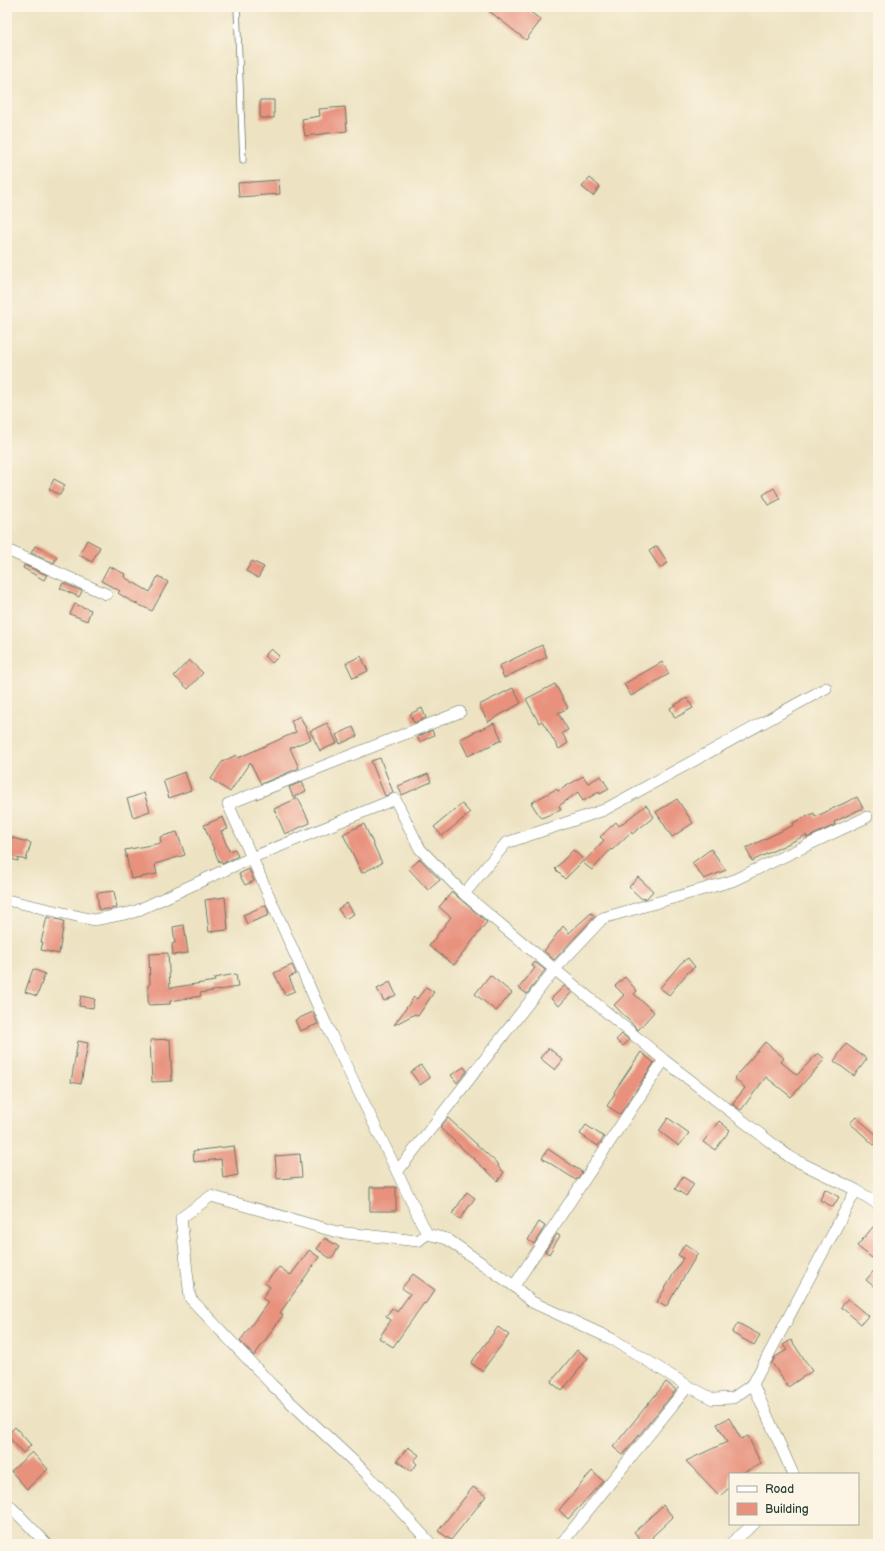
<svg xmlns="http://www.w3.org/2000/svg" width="885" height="1551" font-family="'Balsamiq Sans',sans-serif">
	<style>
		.building { fill: #e8927e }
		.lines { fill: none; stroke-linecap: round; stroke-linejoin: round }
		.service-casing { stroke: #677766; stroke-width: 7 }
		.minor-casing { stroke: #677766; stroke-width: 12 }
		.service { stroke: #fff; stroke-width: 5.5 }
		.minor { stroke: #fff; stroke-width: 11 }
	</style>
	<rect width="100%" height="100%" fill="#fcf5e5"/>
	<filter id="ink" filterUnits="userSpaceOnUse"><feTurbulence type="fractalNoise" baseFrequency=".025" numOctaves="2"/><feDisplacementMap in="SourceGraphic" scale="8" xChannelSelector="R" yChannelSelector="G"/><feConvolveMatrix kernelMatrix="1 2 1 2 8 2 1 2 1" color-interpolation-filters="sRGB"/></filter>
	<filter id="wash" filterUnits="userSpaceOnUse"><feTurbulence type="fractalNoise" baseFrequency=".012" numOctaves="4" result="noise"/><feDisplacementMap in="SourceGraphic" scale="16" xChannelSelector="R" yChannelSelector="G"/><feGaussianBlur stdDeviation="0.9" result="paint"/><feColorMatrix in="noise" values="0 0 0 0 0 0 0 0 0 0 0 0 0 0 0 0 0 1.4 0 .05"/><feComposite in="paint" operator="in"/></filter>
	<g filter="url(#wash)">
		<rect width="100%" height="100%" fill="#ede3c3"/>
		<g id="blocks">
			<!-- building -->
			<path class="building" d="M484 7H524L541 20 526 40Z
				M260 100H274V118H260Z
				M345 107 347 131 305 136 302 119 320 116 319 109Z
				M590 178 600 187 593 196 582 187Z
				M279 180 280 194 239 197 238 183Z
				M54 479 65 485 60 495 49 489Z
				M774 488 780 499 769 505 763 495Z
				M87 540 100 547 92 562 79 555Z
				M35 546 57 557 54 563 31 553Z
				M657 546 668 563 660 568 649 551Z
				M252 561 264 567 258 578 246 571Z
				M24 565 47 575 44 580 23 568Z
				M109 566 125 574 124 577 150 592 158 576 168 582 152 611 129 600 118 593 120 591 101 581Z
				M63 583 82 591 79 597 60 588Z
				M75 604 91 610 87 621 70 614Z
				M542 645 547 657 504 678 499 666Z
				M271 649 279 656 272 663 264 656Z
				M361 656 368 671 353 678 346 663Z
				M189 660 203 673 188 689 174 676Z
				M662 662 669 674 631 696 624 684Z
				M555 684 568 708 558 713 568 730 562 733 568 743 559 749 542 721 539 723 526 699Z
				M513 688 521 703 488 722 479 705Z
				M687 698 693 708 675 718 670 708Z
				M422 708 426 718 414 723 410 714Z
				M300 716 311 739 290 748 299 768 261 784 250 762 230 792 211 779 222 762 236 755 238 758 296 732 291 721Z
				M327 723 337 743 320 751 310 731Z
				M494 723 502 740 468 756 460 739Z
				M353 727 357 736 340 744 336 735Z
				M432 730 434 735 420 742 417 737Z
				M380 758 393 792 385 796 371 761Z
				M185 772 191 790 169 798 163 780Z
				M428 774 431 782 402 795 398 786Z
				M583 776 588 783 601 776 609 789 600 794 599 792 583 801 578 792 559 806 561 810 541 818 531 803 556 789 558 791Z
				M302 782 306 791 293 797 289 787Z
				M144 793 150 811 133 817 127 799Z
				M857 797 863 808 834 822 835 825 807 838 806 835 752 861 746 848 794 825 793 823 814 813 815 817Z
				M298 798 310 823 285 834 274 809Z
				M677 799 693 823 672 837 656 812Z
				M462 804 470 813 442 836 434 827Z
				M646 805 654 817 632 834 631 832 612 850 611 849 592 870 583 863 604 840 600 837 616 822 619 826Z
				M223 817 228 829 221 831 229 851 235 849 238 856 222 864 221 861 219 862 204 825Z
				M364 824 382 863 362 873 343 834Z
				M177 832 185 855 155 864 157 874 131 879 125 850 161 843 160 837Z
				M9 837 31 843 26 860 18 858V861L7 858V843Z
				M711 849 726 870 704 879 692 863Z
				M573 850 584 860 565 879 555 869Z
				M420 859 440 880 428 890 409 869Z
				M249 869 254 881 245 885 239 874Z
				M638 877 653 891 647 898 642 899 629 887Z
				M114 891 117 908 99 910 97 893Z
				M452 892 487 922 454 965 429 946 451 917 439 907Z
				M225 897 228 930 209 932 205 900Z
				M347 903 354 914 345 919 338 909Z
				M266 905 269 915 247 924 243 915Z
				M591 913 595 916 554 960 544 951 563 926 569 933Z
				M47 917 64 921 59 954 41 950 43 942H41Z
				M184 925 188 953 173 955 172 944 175 943 173 927Z
				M168 953 170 988 215 981 214 978 236 974 238 987 200 993 201 996 170 1001V1004L148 1005V985L150 984 149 954Z
				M688 958 695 967 689 971 669 995 660 988 681 963Z
				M535 962 545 970 527 994 519 988 535 968 532 966Z
				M292 965 296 974 289 977 295 991 285 995 274 973Z
				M33 969 45 974 37 996 25 992Z
				M490 975 512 993 496 1011 475 994Z
				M625 977 637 991 634 994 654 1012 638 1030 614 1005 624 995 615 986Z
				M390 982 396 995 384 1001 377 989Z
				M564 986 572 992 559 1006 551 999Z
				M426 987 434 992 418 1016 415 1014 394 1025 414 997 417 999Z
				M81 996 95 999 93 1008 79 1006Z
				M313 1012 318 1024 300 1031 295 1020Z
				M622 1034 629 1040 623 1046 616 1040Z
				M170 1039 172 1081 152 1082 150 1040Z
				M78 1041 88 1043 81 1084 71 1082Z
				M765 1042 784 1058 781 1062 797 1075 818 1053 825 1059 791 1097 766 1077 741 1110 732 1104 745 1088 734 1078Z
				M846 1044 867 1059 854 1076 834 1061Z
				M549 1048 563 1060 555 1070 540 1058Z
				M641 1052 654 1063 620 1114 607 1106 615 1093 614 1092Z
				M421 1065 430 1078 420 1085 411 1072Z
				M464 1067 467 1071 457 1083 451 1075Z
				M856 1117 878 1136V1140L874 1145 850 1123Z
				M448 1118 499 1165 498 1167 504 1172 498 1181 440 1128Z
				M668 1118 689 1133 679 1146 659 1131Z
				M719 1121 730 1130 715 1150 703 1142Z
				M586 1125 604 1137 598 1146 580 1134Z
				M234 1146 238 1175 223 1178 221 1159 194 1162 193 1151Z
				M548 1149 582 1172 576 1180 542 1158Z
				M300 1154 302 1177 277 1179 275 1156Z
				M683 1177 694 1184 686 1196 675 1189Z
				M370 1187H396V1211H370Z
				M825 1189 839 1197 833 1207 820 1200Z
				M467 1192 475 1198 460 1219 452 1214Z
				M878 1221V1251L872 1258 857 1246Z
				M539 1222 545 1226 534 1244 528 1240Z
				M557 1234 560 1236 549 1254 545 1251Z
				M325 1238 339 1247 331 1259 317 1249Z
				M685 1244 698 1253 666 1307 657 1302 683 1258 678 1255Z
				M309 1250 319 1257 280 1313 283 1315 254 1356 240 1341 268 1302 262 1298 270 1287 265 1283 279 1267 291 1275Z
				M878 1266V1290L866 1280Z
				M413 1274 435 1290 425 1304 424 1303 393 1347 379 1338 391 1320 386 1316 392 1308 397 1312 410 1294 402 1288Z
				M848 1299 868 1316 861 1324 841 1307Z
				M738 1323 760 1335 754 1345 732 1333Z
				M498 1327 509 1335 482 1371 471 1363Z
				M791 1340 812 1371 788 1387 772 1363 775 1357 787 1350 783 1345Z
				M577 1350 588 1358 562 1391 551 1382Z
				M666 1382 676 1390 623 1455 613 1447Z
				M729 1418 741 1439 748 1436 761 1464 740 1474H730V1487L720 1496 686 1461 727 1442 717 1424Z
				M15 1427 31 1445 23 1453 7 1435Z
				M408 1447 419 1455 414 1461 417 1464 411 1471 397 1461Z
				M32 1452 48 1469 27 1489 11 1471Z
				M592 1471 603 1481 568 1519 559 1510Z
				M473 1487 486 1496 451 1540 438 1531Z
				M663 1505 673 1517 652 1537 659 1544H645L634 1532Z"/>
		</g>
	</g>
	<g filter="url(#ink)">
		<use href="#blocks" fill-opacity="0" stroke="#677766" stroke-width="1"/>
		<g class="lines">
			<defs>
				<path id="service" d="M237 7 243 160"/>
				<path id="minor" d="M7 550 106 594
					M464 894 506 843 604 810 826 688
					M7 900 94 920 134 912 251 858 395 799 420 849 464 894 664 1060 791 1158 856 1190 878 1204
					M397 1172 555 969 603 918 732 881 867 817
					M427 1234 326 1024 228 804 460 712
					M427 1234 418 1241 337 1232 211 1196 181 1218 190 1298 272 1385 365 1472 431 1544
					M427 1234 447 1239 514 1286 532 1302 614 1340 688 1386 713 1399 733 1398 753 1384 856 1190
					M514 1286 664 1060
					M753 1384 793 1474
					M7 1503 47 1544
					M561 1544 688 1386
					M730 1544 754 1524"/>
			</defs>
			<!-- service casing -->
			<use href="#service" class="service-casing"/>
			<!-- minor casing -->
			<use href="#minor" class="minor-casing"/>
			<!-- service -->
			<use href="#service" class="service"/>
			<!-- minor -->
			<use href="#minor" class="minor"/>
		</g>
	</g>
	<!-- margin -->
	<rect width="885" height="1551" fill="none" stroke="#fcf5e5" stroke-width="24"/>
	<!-- legend -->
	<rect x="729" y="1473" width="130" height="52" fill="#fcf5e5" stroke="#a4ab9e"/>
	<rect x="737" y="1486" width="20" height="6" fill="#ffffff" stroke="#a4ab9e"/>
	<text x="765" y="1493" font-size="12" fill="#1f3d34">Road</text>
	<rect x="737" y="1503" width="20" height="12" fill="#e8927e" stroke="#a4ab9e"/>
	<text x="765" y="1513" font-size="12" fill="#1f3d34">Building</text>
</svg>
